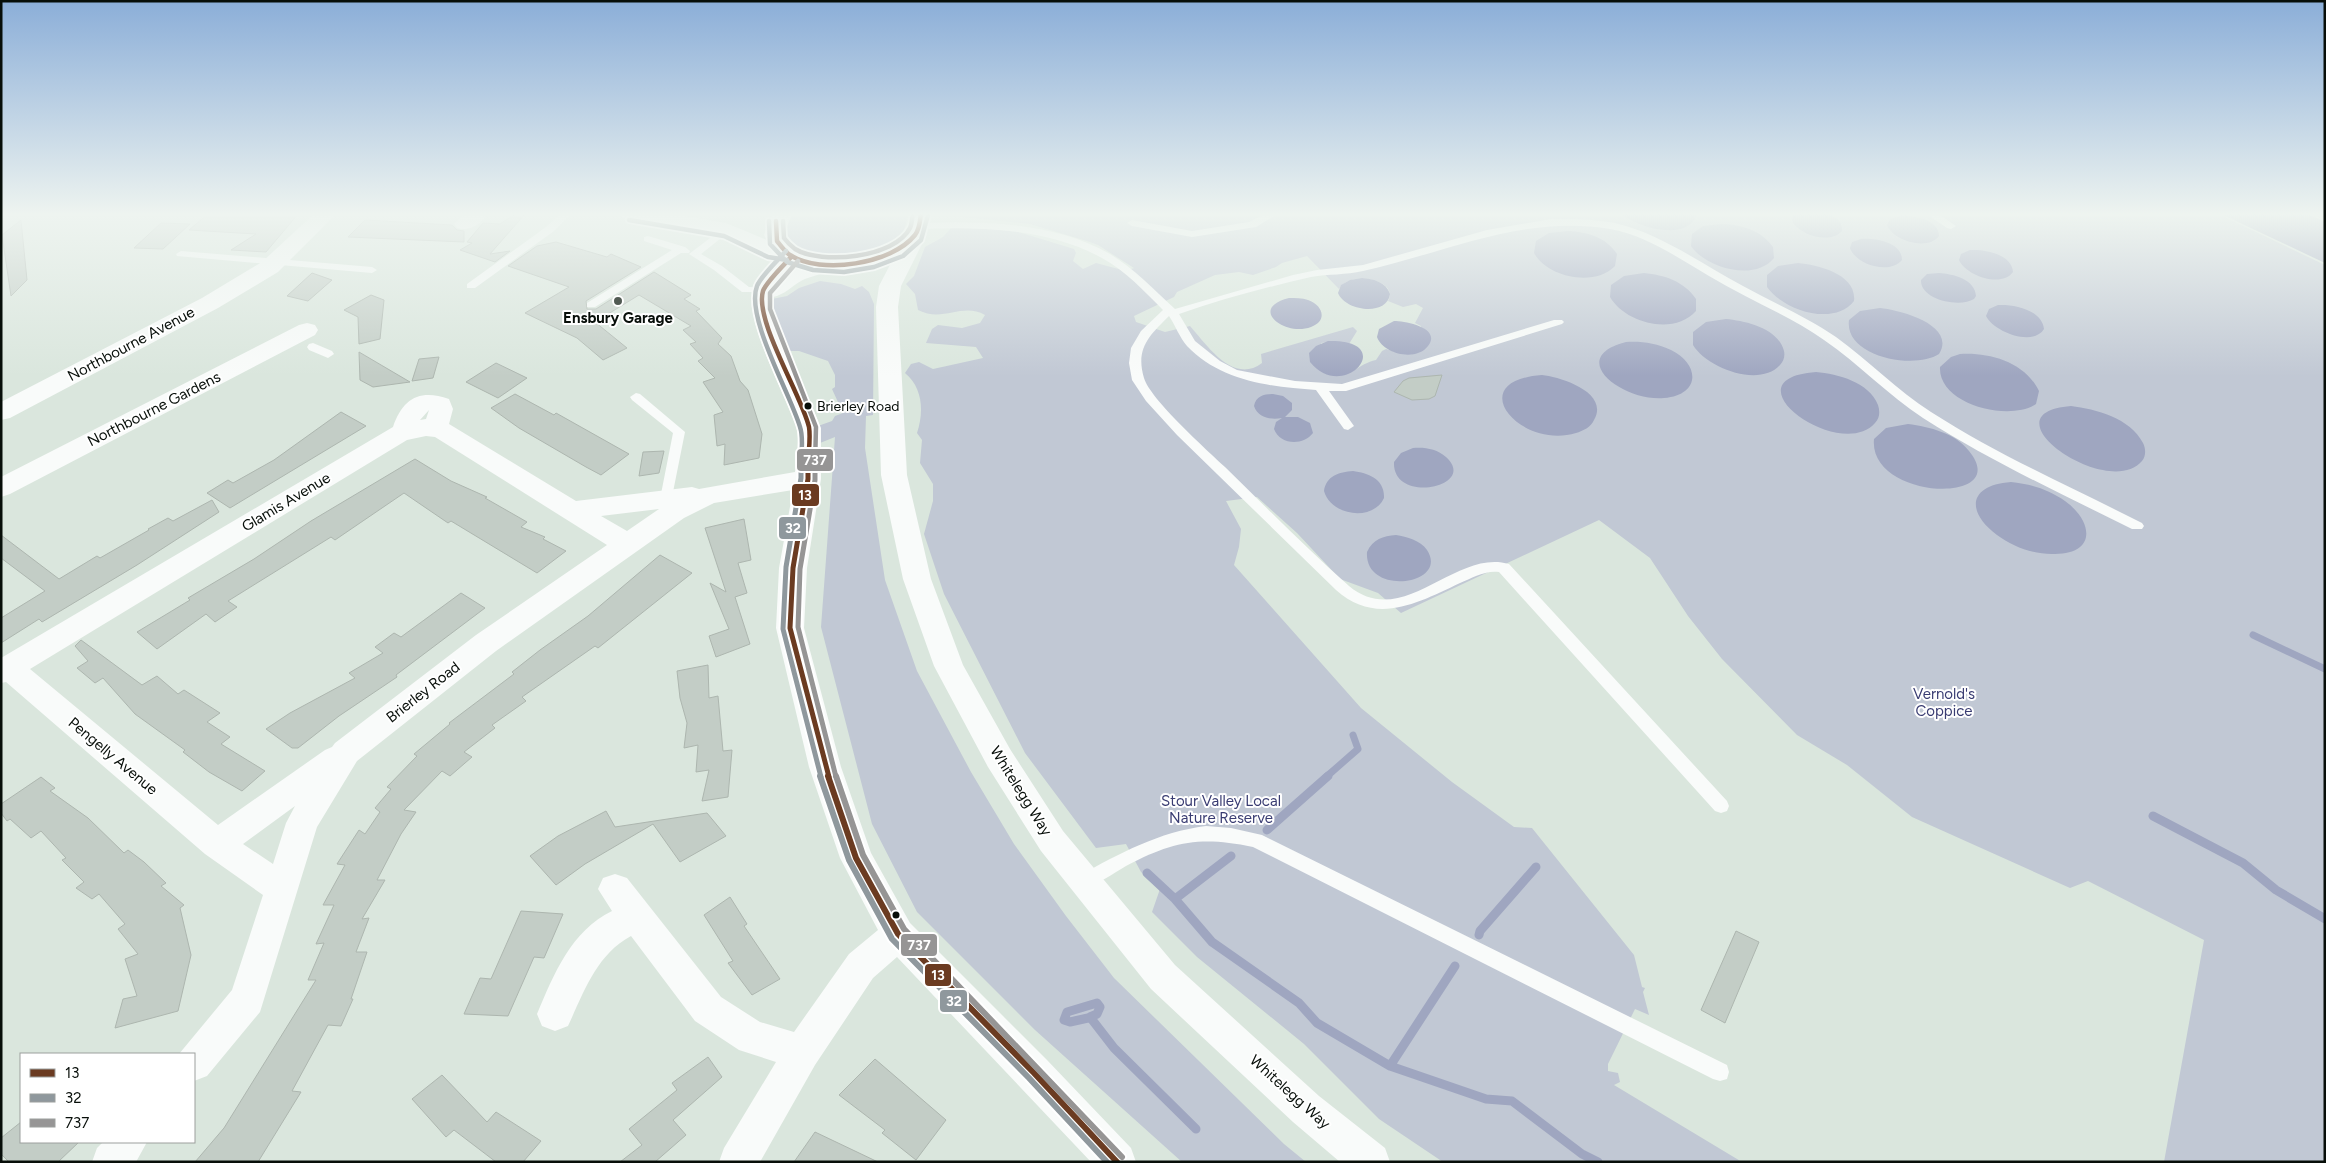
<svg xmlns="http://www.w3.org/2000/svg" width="2326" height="1163" font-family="Figtree,sans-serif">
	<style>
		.green { fill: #c1c8d4; fill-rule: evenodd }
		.water { fill: #9fa6c0 }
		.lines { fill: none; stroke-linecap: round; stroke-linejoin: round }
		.stream-far1 { stroke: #9fa6c0; stroke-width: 7 }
		.stream { stroke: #9fa6c0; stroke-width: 9 }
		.building { fill: #c3cdc6; stroke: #adb6af }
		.service { fill: #f9fbfa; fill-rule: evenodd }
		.minor { fill: #f9fbfa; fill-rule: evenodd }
		.primary { fill: #f9fbfa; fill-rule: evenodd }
		.bus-1-far2-casing { stroke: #fff; stroke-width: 8 }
		.bus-1-far1-casing { stroke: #fff; stroke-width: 9 }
		.bus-1-casing { stroke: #fff; stroke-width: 10 }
		.bus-2-far2-casing { stroke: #fff; stroke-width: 8 }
		.bus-2-far1-casing { stroke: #fff; stroke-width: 9 }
		.bus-2-casing { stroke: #fff; stroke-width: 10 }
		.bus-3-far2-casing { stroke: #fff; stroke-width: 8 }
		.bus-3-far1-casing { stroke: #fff; stroke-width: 9 }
		.bus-3-casing { stroke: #fff; stroke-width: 10 }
		.bus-1-far2 { stroke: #6b3b21; stroke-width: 4.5 }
		.bus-1-far1 { stroke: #6b3b21; stroke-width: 5 }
		.bus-1 { stroke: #6b3b21; stroke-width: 6 }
		.bus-2-far2 { stroke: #8f989d; stroke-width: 4.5 }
		.bus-2-far1 { stroke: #8f989d; stroke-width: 5 }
		.bus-2 { stroke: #8f989d; stroke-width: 6 }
		.bus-3-far2 { stroke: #969595; stroke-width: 4.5 }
		.bus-3-far1 { stroke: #969595; stroke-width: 5 }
		.bus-3 { stroke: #969595; stroke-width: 6 }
		.poi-dot { fill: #515a53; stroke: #fff; stroke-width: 2 }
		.bus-dot { fill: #070e09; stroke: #fff; stroke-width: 2 }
		.labels { text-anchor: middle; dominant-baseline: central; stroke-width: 4; stroke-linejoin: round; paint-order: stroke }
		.bus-label { font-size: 14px; fill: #070e09; stroke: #fff; text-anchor: start }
		.poi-label { font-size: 15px; font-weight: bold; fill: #070e09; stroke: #fff }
		.street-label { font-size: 15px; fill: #070e09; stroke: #fff }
		.park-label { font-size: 15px; fill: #393c72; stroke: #fff }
		.line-badge { stroke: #fff; stroke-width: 2 }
		.badge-label { font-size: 14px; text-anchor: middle; font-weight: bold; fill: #fff }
	</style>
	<rect width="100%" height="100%" fill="#dae6dd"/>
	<!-- green -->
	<path class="green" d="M793 213H906C917 260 787 279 785 227Z
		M953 213H2216L2325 265V1162H2164L2204 940 2088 881 2070 888 1912 817 1847 765 1797 735 1722 659 1688 616 1650 558 1599 520 1401 613 1378 593 1340 579 1297 533 1257 497 1226 501 1241 529 1239 547 1234 565 1361 708 1452 782 1514 827 1532 828 1634 955 1642 987 1645 988 1643 992 1649 1015 1635 1009 1608 1064V1071L1618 1073 1620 1082 1614 1085 1742 1162H1443L1379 1119 1304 1044 1197 957 1152 912 1160 889 1141 872 1126 844 1096 848 1025 753 944 594 924 534 933 501V484L920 463 922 440 917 433C924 412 923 388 905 373L911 364 919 362 933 369 983 358 976 347 926 343 932 329 938 325 962 328 980 323 985 315C962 302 943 323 918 310L915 294 906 284 914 276 925 247 943 237 952 227 1015 231 1074 249 1076 253 1073 261 1083 269 1096 263 1126 271 1134 268 1098 245 1090 242 1030 224 961 217ZM1307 256 1339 289C1350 269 1400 280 1388 301L1403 307 1416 304 1423 308 1415 323 1421 326 1414 353H1400L1386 349 1382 351 1376 360C1354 365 1353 380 1324 373L1321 343 1335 341 1349 344 1357 331 1353 327 1261 354 1262 363C1233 385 1207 345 1190 326L1165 332 1136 322 1134 316 1174 297 1177 292 1215 275 1239 272 1253 275 1276 267 1282 263Z
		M820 281 841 284 855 289 862 286 869 292 874 304 873 415 866 416 865 448 885 580 917 671 971 772 1014 844 1066 916 1114 978 1284 1144 1306 1162H1182L1035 1030 917 912 872 824 821 627 835 437 820 443 818 426 832 421 835 416 843 413 832 389 835 387V375L828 361 799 351H785L766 306 772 299 787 296 799 288Z"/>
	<!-- water -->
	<path class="water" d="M1620 213H1697V214C1688 243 1636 227 1620 213Z
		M1797 213C1811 213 1843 209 1842 231 1830 244 1803 236 1793 223L1792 217Z
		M2219 213H2306L2325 222V263Z
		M1899 216C1912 215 1939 219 1939 236 1928 251 1893 241 1887 225L1890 219Z
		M1722 224C1742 225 1761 230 1773 247L1774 258C1755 282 1706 268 1691 246L1692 234 1703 226Z
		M1568 231C1587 232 1606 237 1617 254L1615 266C1595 287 1548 278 1534 253L1536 241 1549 233Z
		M1861 239C1875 238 1902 242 1902 260 1890 275 1856 265 1850 248L1852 242Z
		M1970 250C1984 249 2012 254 2013 272 2002 288 1966 276 1959 260L1961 254Z
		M1798 263C1818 265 1857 274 1854 301 1834 327 1783 310 1767 287V275L1778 266Z
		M1644 273C1664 275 1684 281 1696 299V311C1674 336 1625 323 1610 297L1611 285 1624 276Z
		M1939 273C1953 274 1975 279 1976 296L1974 299C1960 308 1920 300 1921 280L1927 274Z
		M1362 278C1374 279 1386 282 1390 294 1387 317 1345 311 1338 293L1341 285 1350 280Z
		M1289 298C1295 298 1302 298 1308 300 1323 305 1328 321 1311 327 1284 337 1248 308 1289 298Z
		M1998 305C2014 304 2042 310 2044 329 2033 347 1994 332 1986 316L1989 309Z
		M1880 308C1900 310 1957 325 1939 354 1915 370 1844 357 1849 320L1860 311Z
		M1726 319C1746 321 1778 328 1784 351 1785 356 1784 361 1780 365 1759 388 1707 368 1693 345V332L1706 322Z
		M1394 321C1406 321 1442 328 1428 346 1416 362 1383 354 1377 337L1379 329Z
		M1328 341C1400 339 1344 404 1310 362L1309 353 1316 346Z
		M1626 342C1641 341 1656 343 1671 350 1701 365 1700 395 1664 398 1624 402 1564 358 1626 342Z
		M1960 354C1989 352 2025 362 2039 391L2036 404C2010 422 1938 405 1940 367L1951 357Z
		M1816 372C1838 374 1869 382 1878 405 1880 411 1880 418 1875 423 1840 463 1723 379 1816 372Z
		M1542 375C1560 377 1610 392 1594 420 1591 427 1583 431 1576 433 1520 450 1461 381 1542 375Z
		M1273 394 1283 396 1292 403V410L1285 417H1298L1310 423 1313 433C1303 446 1280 445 1274 429L1276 422 1282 418C1271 420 1258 418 1254 406 1256 396 1264 394 1273 394Z
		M2071 406C2096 409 2130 418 2143 443 2146 449 2146 456 2142 461 2108 501 1981 413 2071 406Z
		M1908 424C1930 427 1955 433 1969 451 2014 506 1868 500 1874 439L1886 428Z
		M1413 448C1425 447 1437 449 1446 457 1479 487 1392 505 1394 462L1401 453Z
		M1353 471C1368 473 1385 479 1384 498 1373 522 1331 516 1324 491 1326 476 1339 472 1353 471Z
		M2011 482C2030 484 2048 489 2065 501 2093 521 2097 554 2055 554 2035 555 2013 547 1997 535 1965 511 1969 485 2011 482Z
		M1396 535C1407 537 1420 540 1427 550 1450 585 1364 597 1367 552 1373 539 1383 536 1396 535Z"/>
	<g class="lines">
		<!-- stream-far1 -->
		<path class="stream-far1" d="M2253 635 2325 669
			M1326 777 1358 749 1353 735"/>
		<!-- stream -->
		<path class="stream" d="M2153 816 2243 863 2276 890 2325 919
			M1267 830 1328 776
			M1147 873 1175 899 1212 942 1299 1003 1317 1023 1390 1066
			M1175 899 1231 856
			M1479 935 1480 931 1536 867
			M1455 966 1390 1066 1486 1099 1512 1101 1582 1154 1598 1162
			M1088 1018 1070 1022 1064 1020 1067 1012 1097 1003 1100 1007 1097 1014 1090 1017 1114 1048 1196 1129"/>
	</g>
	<!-- building -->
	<path class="building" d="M209 213H299L266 252 231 250 256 234 189 230Z
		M517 213 525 214 490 254 510 251 495 262 460 250 472 243 467 242 483 223 500 224Z
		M21 220 27 280 11 296 2 235Z
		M365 220 452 225 457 230 464 231V242L348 237Z
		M161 223 190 224 163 249 134 248Z
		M556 242 607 257 611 254 641 267 586 301 587 309H596L654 272 691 295 684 299 700 309 696 311 722 338 718 344 731 356 740 381 748 390 762 434 759 458 724 465 725 444 717 446 714 415 723 412 703 382 715 378 698 361 703 358 690 344 696 342 683 330 691 326 639 295 595 322 627 348 603 360 577 338 525 313 569 287 508 266 537 246Z
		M312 273 332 280 308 301 287 296Z
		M371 295 384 300 380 339 359 344 358 317 344 310Z
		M359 352 410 382 373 387 360 380Z
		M439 357 433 378 412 381 419 359Z
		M496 363 527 378 498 398 466 382Z
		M1442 375 1435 396 1429 399 1412 400 1394 392 1403 381 1409 378Z
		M515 394 554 415 556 413 629 454 601 475 586 467 519 428 491 408Z
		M341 412 366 426 230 508 207 493 228 480 233 483 274 460Z
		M664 451 659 473 639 476 643 452Z
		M415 459 451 481 487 497 485 498 527 522 521 527 545 537 543 539 566 551 537 573 451 521 448 523 404 493 335 540 331 537 228 601 237 607 215 622 206 614 157 649 137 632 190 600 188 598 254 559 311 521Z
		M212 500 219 512 137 565 42 622 39 619 1 643V618L45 591 1 558V535L59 579 97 556 100 558 149 530 148 529 168 518 173 521Z
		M744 519 751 560 738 563 747 593 735 597 750 644 716 657 709 636 729 629 710 583 726 592 705 528Z
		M660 555 692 573 598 648 595 646 522 697 526 701 492 725 495 728 464 752 472 757 450 776 442 771 404 810 416 812 401 834 377 880H385L362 919 369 918 356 952H367L351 999H353L341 1026 328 1025 292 1091 301 1092 258 1162H195L224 1128 316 980H308L324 943 316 944 334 905H323L345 865 337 864 359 830 365 834 380 812 375 808 391 789 387 787 417 756 414 754 450 724 449 723 514 674 512 672 540 650 588 616Z
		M461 593 485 608 396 675 397 677 339 716 298 748H292L266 729 290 713 355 678 349 673 383 653 375 647 394 633 401 637Z
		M81 640 142 685 157 676 178 694 184 690 220 713 207 722 230 737 221 744 265 771 242 791 209 772 183 752 185 750 135 714 103 678 95 683 77 668 88 661 75 646Z
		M708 665 709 698 718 696 723 751 732 750 728 797 702 801 709 770 696 772 698 745 684 748 687 723 680 698 677 671Z
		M41 777 55 788 50 791 88 818 124 853 128 850 144 862 166 883 161 886 184 905 180 908 191 955 178 1011 115 1028 123 999 137 996 125 959 138 954 118 929 125 924 99 894 92 899 76 888 84 882 62 860 66 858 41 831 31 838 10 819 7 821 1 813V804Z
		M606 811 615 827 707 813 726 836 680 862 653 824 585 864 556 885 530 856 558 836Z
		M730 897 747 924 744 926 780 979 752 995 728 963 733 961 704 915Z
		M521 911 563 914 544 958 534 957 508 1016 464 1014 480 978 491 979Z
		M1736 931 1759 942 1725 1023 1701 1010Z
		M708 1057 722 1077 673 1120 686 1135 655 1162H620L642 1145 629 1129 677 1090 672 1083Z
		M875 1059 946 1120 916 1160 882 1133 885 1130 839 1095Z
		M442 1075 487 1122 496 1112 541 1141 523 1162H496L454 1130 446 1137 412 1099Z
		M21 1122V1142H79L58 1162H9L1 1154V1138Z
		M815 1132 878 1162H794Z"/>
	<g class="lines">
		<!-- service -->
		<path class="service" d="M561 213H572L554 231 475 288H467V284L546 227Z
			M1267 213H1279L1256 227 1192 237 1132 226 1127 223 1132 220 1192 231 1249 222Z
			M1925 213H1937L1956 226 1951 229 1947 228Z
			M1551 219C1572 219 1594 219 1615 223 1662 234 1701 264 1743 286 1774 303 1807 317 1836 337 1869 361 1897 390 1931 412 1998 455 2071 487 2142 523L2144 526 2142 529H2132C2062 494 1990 461 1923 418 1888 395 1859 364 1824 340 1788 315 1747 299 1709 276 1678 258 1646 235 1610 229 1524 214 1445 253 1363 271 1346 275 1328 274 1311 277 1267 287 1222 299 1179 314L1195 341 1220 361 1237 370 1295 381 1342 384 1554 320H1562L1564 322 1562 324 1346 391H1329L1354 426 1348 430 1344 429 1316 390C1271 387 1220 381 1187 346 1180 338 1175 325 1169 316 1150 335 1135 348 1144 378 1150 399 1207 450 1225 467 1266 507 1306 548 1349 586 1403 631 1455 548 1509 564L1727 801 1729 806 1727 811 1721 813 1715 811 1499 572C1485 570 1472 578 1460 583 1418 603 1376 626 1336 590L1177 435 1146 401 1132 380 1129 363 1131 348 1141 331 1163 310C1144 291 1126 271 1102 258 1047 228 981 227 920 229L915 226 920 223C983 221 1054 222 1110 254 1135 269 1154 290 1175 309L1293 275 1317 270 1363 265 1487 230Z
			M726 226 731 229 730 231 701 254 722 266 749 287 767 288V292H742L714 270 689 254Z
			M648 236 685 247 690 251 689 253H681L595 307H587V303L672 250 644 241V237Z
			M181 251 372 267 377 270 372 273 177 256 176 254Z
			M313 343 332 351 334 354 328 358 309 350 307 347 309 344Z
			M636 393 640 394 685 432 671 502 666 504 660 499 673 433 632 400 630 397Z
			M1206 826 1231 828 1262 835 1727 1065 1729 1072 1727 1079 1720 1081 1713 1079 1253 847C1201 836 1173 841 1126 866 1113 874 1099 883 1085 888L1079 886 1077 881 1079 876C1120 853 1159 832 1206 826Z"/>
		<!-- minor -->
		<path class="minor" d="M315 213H337L278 272 218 308 10 418 1 420V402L202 298 262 262Z
			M465 213H488C481 224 470 232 457 228L454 224Z
			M792 250 800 251 803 256 793 269 823 259 831 260 834 265C827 275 811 275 801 281 792 286 784 295 773 297L774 311 788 349 821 428V479L807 568 804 628 841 767 871 853 910 923 1047 1060 1131 1148 1136 1162H1091L897 957 873 978 815 1065 760 1162H719L724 1148 776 1062 739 1050 695 1021 631 936C596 955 584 992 568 1026L555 1031 542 1026 537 1014C554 974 571 931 612 911L598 889 603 878 615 874 627 878 721 997 760 1022 794 1032 849 954 878 930 840 858 809 767 776 628 779 568 793 490 714 503 684 518 496 651 357 761 317 827 260 1012 207 1076 194 1081V1054H179L232 990 263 895 205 854 6 682 1 683V658L393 427C403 398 420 389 449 399L453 409 449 424 576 501 692 487 699 489 795 472C796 458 800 439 796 426 787 397 738 310 755 285L784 251ZM429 410 426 419 420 420ZM426 436 435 437 607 545 476 635 335 743 332 747 325 750 218 825 30 669 407 440ZM659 509 627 531 601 516ZM295 806 286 823 273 864 243 844Z
			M307 323 315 325 318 330 315 335 10 494 1 497V477L299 325Z
			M103 1142H147L136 1162H92L97 1148Z"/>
		<!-- primary -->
		<path class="primary" d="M620 213H666L726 223 767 240 764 235 772 213H792L784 235C787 239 789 245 793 247 821 265 883 260 905 235 909 230 909 219 911 213H931L926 236 901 286 898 307 907 475 931 579 963 665 1010 749 1063 831 1175 965 1319 1096 1385 1148 1390 1162H1340L1293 1122 1151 989 1041 851 988 767 934 666 903 579 881 475 876 307 879 286 892 261 868 268 836 271 806 267 784 259 764 254 721 234 630 219 623 217Z"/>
		<defs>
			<path id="bus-1-far2" d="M776 221 777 241C781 246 785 252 790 255 821 275 892 264 915 235 920 229 920 220 921 213
				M792 256C785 264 766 282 763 291 754 320 802 396 809 427 811 439 808 454 808 465"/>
			<path id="bus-1-far1" d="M808 464V479L793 568 790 628 829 777"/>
			<path id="bus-1" d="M828 776 856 858 898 934 1034 1073 1117 1162"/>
			<path id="bus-2-far2" d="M629 220 724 236 768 257 787 260
				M769 221 770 244 787 262 813 270 844 272 874 267 903 256 921 240 928 215
				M786 251C778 260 761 276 757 286 745 317 791 395 800 427 804 438 801 454 801 465"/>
			<path id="bus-2-far1" d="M801 464V478L786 567 783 629 821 777"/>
			<path id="bus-2" d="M820 776 849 860 892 939 1029 1078 1107 1162"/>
			<path id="bus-3-far2" d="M783 221 784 238C787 242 791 246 795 249 821 265 895 258 910 228 912 224 912 218 913 213
				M798 261 770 293V309L816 427 815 465"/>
			<path id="bus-3-far1" d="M815 464V480L800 569 798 627 836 777"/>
			<path id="bus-3" d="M836 776 863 855 904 929 1122 1157"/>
		</defs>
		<!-- bus-1-far2 casing -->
		<use href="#bus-1-far2" class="bus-1-far2-casing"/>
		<!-- bus-1-far1 casing -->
		<use href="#bus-1-far1" class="bus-1-far1-casing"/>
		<!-- bus-1 casing -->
		<use href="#bus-1" class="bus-1-casing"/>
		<!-- bus-2-far2 casing -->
		<use href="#bus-2-far2" class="bus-2-far2-casing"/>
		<!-- bus-2-far1 casing -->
		<use href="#bus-2-far1" class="bus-2-far1-casing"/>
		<!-- bus-2 casing -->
		<use href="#bus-2" class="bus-2-casing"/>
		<!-- bus-3-far2 casing -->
		<use href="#bus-3-far2" class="bus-3-far2-casing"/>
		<!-- bus-3-far1 casing -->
		<use href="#bus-3-far1" class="bus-3-far1-casing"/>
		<!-- bus-3 casing -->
		<use href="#bus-3" class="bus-3-casing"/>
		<!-- bus-1-far2 -->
		<use href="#bus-1-far2" class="bus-1-far2"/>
		<!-- bus-1-far1 -->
		<use href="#bus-1-far1" class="bus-1-far1"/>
		<!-- bus-1 -->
		<use href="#bus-1" class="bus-1"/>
		<!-- bus-2-far2 -->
		<use href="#bus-2-far2" class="bus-2-far2"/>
		<!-- bus-2-far1 -->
		<use href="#bus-2-far1" class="bus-2-far1"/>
		<!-- bus-2 -->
		<use href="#bus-2" class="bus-2"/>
		<!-- bus-3-far2 -->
		<use href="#bus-3-far2" class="bus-3-far2"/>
		<!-- bus-3-far1 -->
		<use href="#bus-3-far1" class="bus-3-far1"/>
		<!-- bus-3 -->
		<use href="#bus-3" class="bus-3"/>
	</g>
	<!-- sky -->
	<linearGradient id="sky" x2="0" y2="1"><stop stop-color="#8baed8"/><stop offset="0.57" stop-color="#eef4f0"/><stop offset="1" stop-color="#eef4f0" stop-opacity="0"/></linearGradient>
	<rect width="2326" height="376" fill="url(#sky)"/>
	<!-- markers -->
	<circle class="poi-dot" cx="618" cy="301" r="5"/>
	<g class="bus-dot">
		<circle cx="808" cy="406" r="4.5"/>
		<circle cx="896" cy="915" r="4.5"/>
	</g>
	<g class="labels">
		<!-- bus labels -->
		<g class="bus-label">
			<text x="817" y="406">Brierley Road</text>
		</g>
		<!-- poi labels -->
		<g class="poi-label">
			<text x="618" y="318">Ensbury Garage</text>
		</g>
		<!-- street labels -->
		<g class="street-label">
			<text transform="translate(131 344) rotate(-28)">Northbourne Avenue</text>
			<text transform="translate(154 409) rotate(-27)">Northbourne Gardens</text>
			<text transform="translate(286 502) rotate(-31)">Glamis Avenue</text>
			<text transform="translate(423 692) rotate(-38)">Brierley Road</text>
			<text transform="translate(113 756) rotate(40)">Pengelly Avenue</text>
			<text transform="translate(1021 791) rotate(58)">Whitelegg Way</text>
			<text transform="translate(1290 1092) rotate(42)">Whitelegg Way</text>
		</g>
		<!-- park labels -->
		<g class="park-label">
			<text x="1944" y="694">Vernold's<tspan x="1944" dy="17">Coppice</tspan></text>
			<text x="1221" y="801">Stour Valley Local<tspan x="1221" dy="17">Nature Reserve</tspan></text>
		</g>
	</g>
	<g class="line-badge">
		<rect x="796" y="448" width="38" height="24" rx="5" fill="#969595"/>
		<rect x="791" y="483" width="29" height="24" rx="5" fill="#6b3b21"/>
		<rect x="778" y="516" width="29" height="24" rx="5" fill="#8f989d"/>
		<rect x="900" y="933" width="38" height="24" rx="5" fill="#969595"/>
		<rect x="924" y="963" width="28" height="24" rx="5" fill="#6b3b21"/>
		<rect x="939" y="989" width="29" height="24" rx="5" fill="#8f989d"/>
	</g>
	<g class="badge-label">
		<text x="815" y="465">737</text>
		<text x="805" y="500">13</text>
		<text x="793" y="533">32</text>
		<text x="919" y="950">737</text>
		<text x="938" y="980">13</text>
		<text x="954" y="1006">32</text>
	</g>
	<!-- border -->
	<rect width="2326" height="1163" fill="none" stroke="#070e09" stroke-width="5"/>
	<!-- legend -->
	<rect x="20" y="1053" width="175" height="90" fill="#ffffff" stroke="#9c9f9d"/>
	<rect x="30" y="1069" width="25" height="8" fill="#6b3b21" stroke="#9c9f9d"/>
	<text x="65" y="1078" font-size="15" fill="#070e09">13</text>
	<rect x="30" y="1094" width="25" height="8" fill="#8f989d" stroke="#9c9f9d"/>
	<text x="65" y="1103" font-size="15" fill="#070e09">32</text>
	<rect x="30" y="1119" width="25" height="8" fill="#969595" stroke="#9c9f9d"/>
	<text x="65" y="1128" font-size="15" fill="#070e09">737</text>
</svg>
